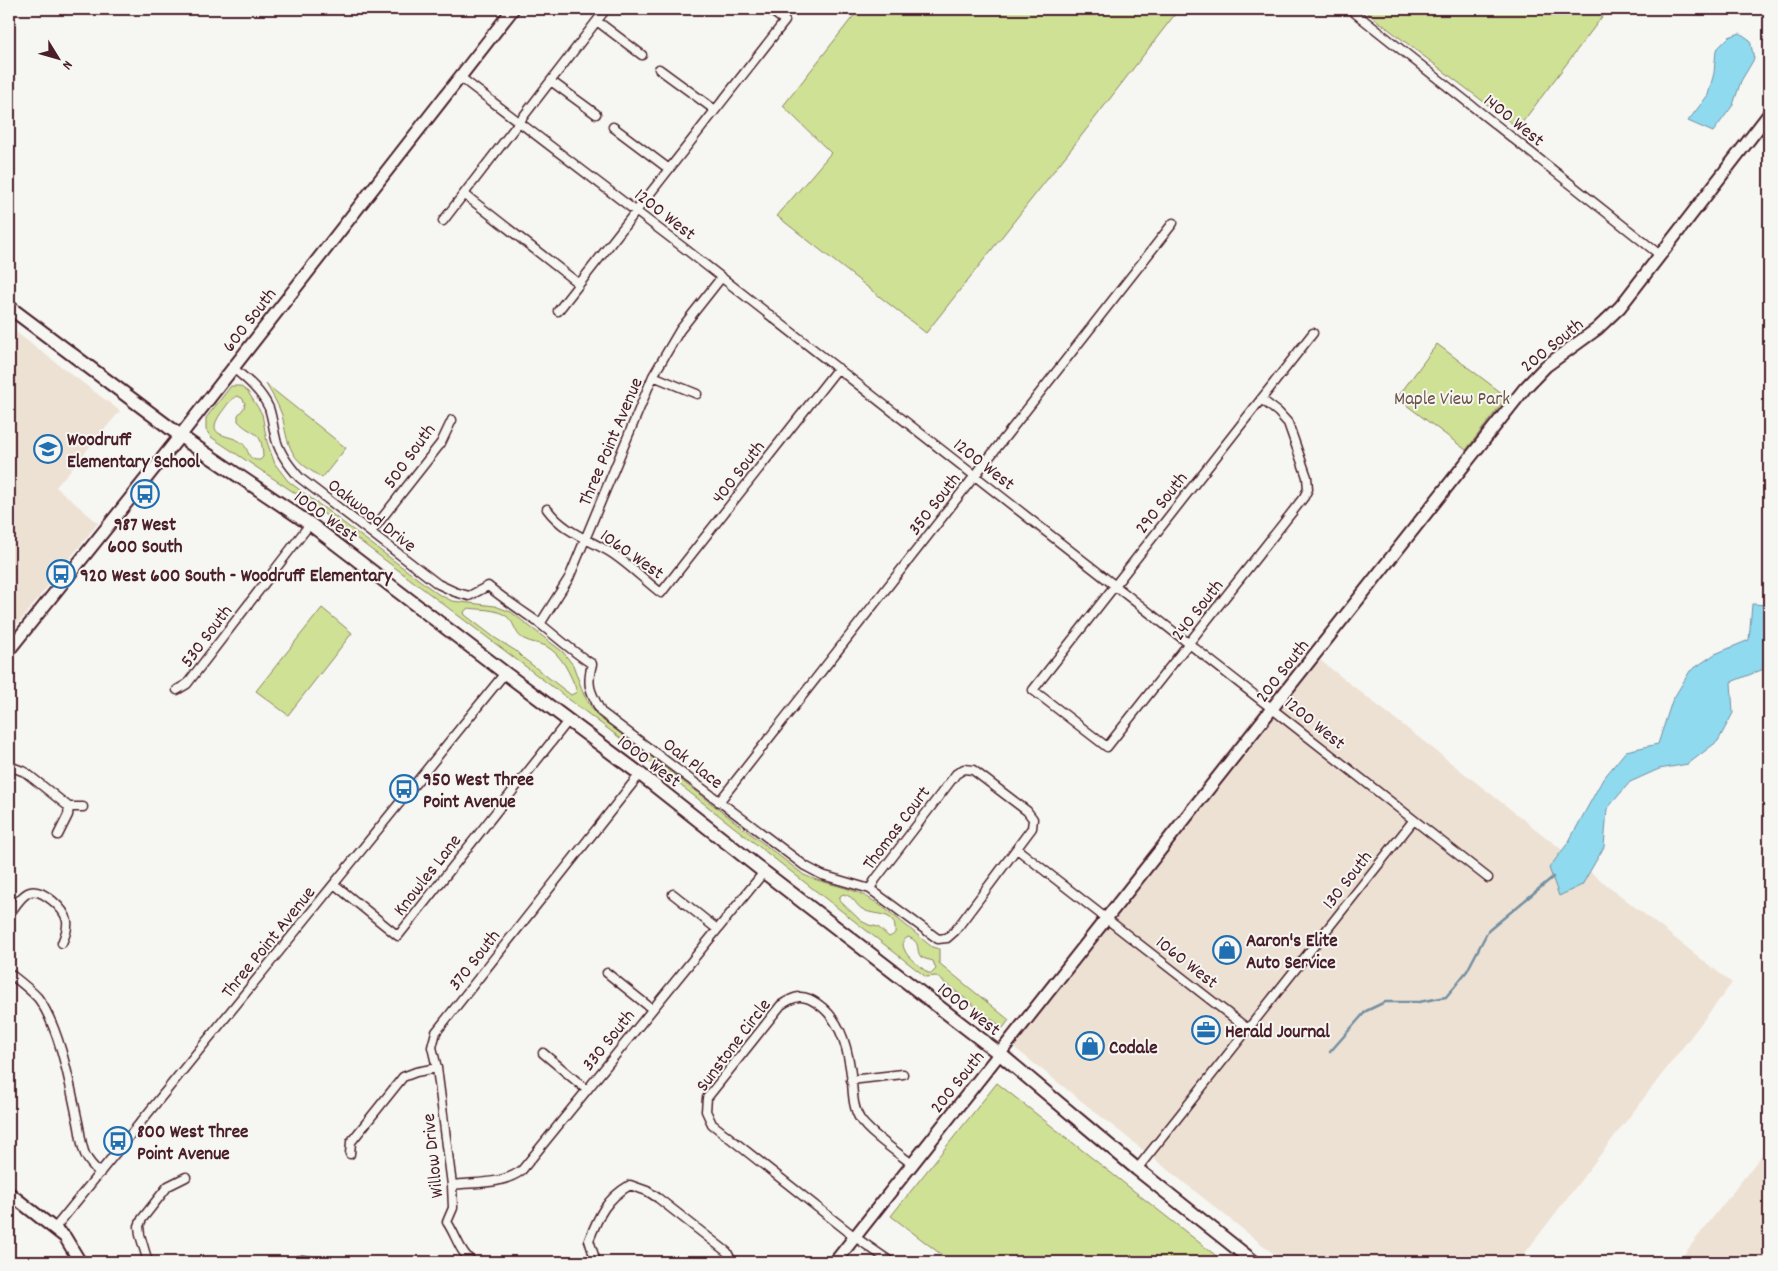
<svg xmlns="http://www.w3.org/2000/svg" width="1778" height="1271" viewBox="0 0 1778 1271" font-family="Dekko,sans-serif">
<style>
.built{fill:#ede1d3}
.green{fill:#cfe195;stroke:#8c8060;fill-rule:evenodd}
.water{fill:#8fdaef;stroke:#738fa1}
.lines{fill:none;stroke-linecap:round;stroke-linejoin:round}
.stream{stroke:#738fa1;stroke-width:2.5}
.street-casing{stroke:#4a1f2b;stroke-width:11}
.secondary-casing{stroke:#4a1f2b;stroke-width:15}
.primary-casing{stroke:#4a1f2b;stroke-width:16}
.street{stroke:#f6f6f2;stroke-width:8}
.secondary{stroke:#f6f6f2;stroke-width:11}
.primary{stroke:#f6f6f2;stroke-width:12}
.labels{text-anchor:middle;stroke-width:4;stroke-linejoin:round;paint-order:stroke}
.street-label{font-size:19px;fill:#4a1f2b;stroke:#f6f6f2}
.park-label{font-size:19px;fill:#6b5046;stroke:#f6f6f2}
.poi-label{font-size:19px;font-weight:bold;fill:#4a1f2b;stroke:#f6f6f2;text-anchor:start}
</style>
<rect width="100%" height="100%" fill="#f6f6f2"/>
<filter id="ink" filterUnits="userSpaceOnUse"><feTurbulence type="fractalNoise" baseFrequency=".02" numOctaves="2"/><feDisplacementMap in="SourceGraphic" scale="10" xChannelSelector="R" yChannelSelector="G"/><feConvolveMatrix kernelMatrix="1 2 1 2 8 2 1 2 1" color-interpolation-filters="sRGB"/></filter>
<g filter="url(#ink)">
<path class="built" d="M9,327L120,411L56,487L98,523L9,635Z
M1307,650L1732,983L1518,1262H1284L1002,1038Z
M1769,1146V1262H1678Z"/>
<path class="green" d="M859,9H1179L1075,144L926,333L777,216L831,153L783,106Z
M1362,9H1608L1518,128Z
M1437,344L1507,397L1466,450L1397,398Z
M266,384L346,448L322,478C312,471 299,464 293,453C286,441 285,428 282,415C278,404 272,394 266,384Z
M231,386H240L248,392L262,414L267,442L275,464L288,481L438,594L452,601L495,606L511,612L563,652L573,665L584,695L593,710L606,722L804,875C821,883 841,885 859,893C882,903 912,931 932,947L939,949V963L1009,1020L1003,1028L936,976L926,977L620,738L307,501L211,437L206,430V418ZM237,396L242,398L245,403L244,408L238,415V421C253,437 262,428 263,457L260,460C246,461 250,449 242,443C230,433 203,439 221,413C226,407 230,399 237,396ZM468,608C481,610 502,608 511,621C516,628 516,635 524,639C531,643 540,643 546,646C563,656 570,674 577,691L575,693L571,695L523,658L516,651L495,638L465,615L464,612ZM843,894C856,897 854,905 864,910C875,916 895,911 895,929C896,934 893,935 889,937L878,927L869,925L861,921L840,901V896ZM908,937C922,942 915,950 921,957C924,959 930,960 933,961L936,969L932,973H928C918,964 902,956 903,941Z
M322,608L352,633L288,715L256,691Z
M997,1083L1224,1262H951L891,1216Z"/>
<path class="water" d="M1740,33L1750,40L1754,59L1741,81L1733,105L1713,132L1688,121L1708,95L1714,73L1716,50L1729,37Z
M1752,604L1769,605V667L1731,682L1733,713L1718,741L1688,764L1659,769L1630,782L1607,809L1604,847L1582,885L1559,896L1549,868L1568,843L1603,779L1626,751L1658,744L1672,701L1690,671L1715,654L1749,640Z"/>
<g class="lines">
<path class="stream" d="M1330,1052L1366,1011L1385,1002H1419L1446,997L1467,971L1488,931L1553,877"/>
<defs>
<path id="street" d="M1350,9L1660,255
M597,21L642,55
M659,69L715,110
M460,77L684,248L1488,878
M551,81L596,114
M613,127L669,169
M464,194L579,284
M443,221L606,9
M558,311L785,21L769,9
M233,368C248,380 261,391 269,408C272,417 273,426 275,435C278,452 289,466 300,478L438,584L455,592L469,596L488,586C505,600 522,611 539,623C557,637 573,652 592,664C586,687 591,692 601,712L805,866L822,875L870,889
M653,376L697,394
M1261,399L1278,412L1288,423L1307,477L1308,489L1304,497L1107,747L1033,690C1127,571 1219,452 1313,333
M547,509C563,531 587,539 610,552C628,563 644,580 661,593L838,368
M371,532L441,443L452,420
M540,624L569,578L653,376L680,330L721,278
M177,690L187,684L310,524
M9,766L25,772L69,807H83
M964,769L973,770L1027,811L1033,819L1032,828L955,931L947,938L938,939L870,889L875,880L956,774Z
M719,802L1173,223
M58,835L68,815L69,807
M1017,849L1248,1029
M334,884L398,936L568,721
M673,894L717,929
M9,915C14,908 21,895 30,892C42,888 65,909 67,921C68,929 65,936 62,943
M9,973C18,980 30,989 38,998C60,1028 70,1085 78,1122C83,1146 80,1155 100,1173
M607,973L652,1009
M543,1053L587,1090
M437,1068L452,1185L453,1208L447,1222C456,1235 459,1251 472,1262
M851,1080L903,1074
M350,1154L351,1142L403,1077L416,1072L437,1068L432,1047L436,1032L640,774
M1137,1169L1413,821
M452,1185C475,1182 503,1185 522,1170L764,872
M54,1229L505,673
M148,1262L140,1235L139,1226L142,1219L168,1186L186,1177
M294,1262L302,1260L317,1262
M596,1262L589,1240C599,1215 606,1199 630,1185L647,1191L658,1198L727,1252L732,1262
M891,1262L855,1237L712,1124L706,1111L707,1098L781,1005C795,996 803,993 818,1004C843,1021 849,1054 852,1082C853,1094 853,1108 860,1119C869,1133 898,1153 912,1164"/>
<path id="secondary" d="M9,650L180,436L513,9
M9,1193L65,1237L80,1262
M835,1262L1525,388L1546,366L1597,329L1620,307L1769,114"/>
<path id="primary" d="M9,307L190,443L310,524L505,673L640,774L764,872L1000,1054L1137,1169L1254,1262"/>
</defs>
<use href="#street" class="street-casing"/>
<use href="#secondary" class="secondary-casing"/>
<use href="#primary" class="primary-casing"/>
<use href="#street" class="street"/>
<use href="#secondary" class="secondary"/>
<use href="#primary" class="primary"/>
</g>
</g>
<defs>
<symbol id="school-ring" viewBox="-11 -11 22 22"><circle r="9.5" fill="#f6f6f2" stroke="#1f6fb2" stroke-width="1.5"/><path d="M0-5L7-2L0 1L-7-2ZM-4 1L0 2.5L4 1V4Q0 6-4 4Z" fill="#1f6fb2"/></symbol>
<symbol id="bus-ring" viewBox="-11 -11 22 22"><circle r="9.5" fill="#f6f6f2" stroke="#1f6fb2" stroke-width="1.5"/><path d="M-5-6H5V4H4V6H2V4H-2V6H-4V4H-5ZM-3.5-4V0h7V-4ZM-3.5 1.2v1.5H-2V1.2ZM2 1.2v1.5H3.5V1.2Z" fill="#1f6fb2"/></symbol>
<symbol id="shop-ring" viewBox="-11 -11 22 22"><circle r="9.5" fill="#f6f6f2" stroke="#1f6fb2" stroke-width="1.5"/><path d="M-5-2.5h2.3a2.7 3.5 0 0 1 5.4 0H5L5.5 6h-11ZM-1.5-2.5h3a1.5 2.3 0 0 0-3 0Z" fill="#1f6fb2"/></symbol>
<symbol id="office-ring" viewBox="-11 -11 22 22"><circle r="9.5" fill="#f6f6f2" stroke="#1f6fb2" stroke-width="1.5"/><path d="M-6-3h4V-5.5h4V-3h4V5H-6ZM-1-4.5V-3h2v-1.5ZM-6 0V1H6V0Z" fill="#1f6fb2"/></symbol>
</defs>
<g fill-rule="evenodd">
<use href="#school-ring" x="32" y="433" width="32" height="32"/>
<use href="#bus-ring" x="129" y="478" width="32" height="32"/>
<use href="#bus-ring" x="45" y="558" width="32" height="32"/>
<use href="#bus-ring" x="388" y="773" width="32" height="32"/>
<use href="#shop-ring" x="1211" y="934" width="32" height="32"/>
<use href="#office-ring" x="1190" y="1014" width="32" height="32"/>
<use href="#shop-ring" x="1074" y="1030" width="32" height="32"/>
<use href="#bus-ring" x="102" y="1125" width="32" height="32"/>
</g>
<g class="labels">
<g class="street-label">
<text transform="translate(1515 119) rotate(39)" y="7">1400 West</text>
<text transform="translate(666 213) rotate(38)" y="7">1200 West</text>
<text transform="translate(248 319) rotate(-52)" y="7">600 South</text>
<text transform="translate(1551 344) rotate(-39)" y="7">200 South</text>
<text transform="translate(609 441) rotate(-67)" y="7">Three Point Avenue</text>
<text transform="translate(408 455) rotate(-54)" y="7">500 South</text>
<text transform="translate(985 463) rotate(38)" y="7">1200 West</text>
<text transform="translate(737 471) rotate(-52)" y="7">400 South</text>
<text transform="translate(1160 502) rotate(-52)" y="7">290 South</text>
<text transform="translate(933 503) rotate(-52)" y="7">350 South</text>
<text transform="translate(373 514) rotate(38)" y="7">Oakwood Drive</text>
<text transform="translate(327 515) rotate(36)" y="7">1000 West</text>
<text transform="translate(633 553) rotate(35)" y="7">1060 West</text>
<text transform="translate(1196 609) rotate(-52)" y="7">240 South</text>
<text transform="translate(205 635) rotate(-53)" y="7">530 South</text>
<text transform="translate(1281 670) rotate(-52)" y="7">200 South</text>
<text transform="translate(1316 722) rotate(39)" y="7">1200 West</text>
<text transform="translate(650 760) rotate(37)" y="7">1000 West</text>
<text transform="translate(694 762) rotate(38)" y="7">Oak Place</text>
<text transform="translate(895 827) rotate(-53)" y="7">Thomas Court</text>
<text transform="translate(426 874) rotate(-52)" y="7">Knowles Lane</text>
<text transform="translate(1346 879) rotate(-52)" y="7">130 South</text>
<text transform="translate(267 941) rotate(-51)" y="7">Three Point Avenue</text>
<text transform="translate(473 959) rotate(-52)" y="7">370 South</text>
<text transform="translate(1188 961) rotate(38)" y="7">1060 West</text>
<text transform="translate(970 1008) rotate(38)" y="7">1000 West</text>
<text transform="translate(607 1039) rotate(-51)" y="7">330 South</text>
<text transform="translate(732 1044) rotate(-53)" y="7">Sunstone Circle</text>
<text transform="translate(956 1081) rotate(-51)" y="7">200 South</text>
<text transform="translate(431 1156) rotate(-96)" y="7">Willow Drive</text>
</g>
<g class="park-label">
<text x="1452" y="404">Maple View Park</text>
</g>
<g class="poi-label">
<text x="67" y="445">Woodruff<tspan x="67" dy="22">Elementary School</tspan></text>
<text x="145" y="530" text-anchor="middle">987 West<tspan x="145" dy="22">600 South</tspan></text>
<text x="80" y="581">920 West 600 South - Woodruff Elementary</text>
<text x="423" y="785">950 West Three<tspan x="423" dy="22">Point Avenue</tspan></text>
<text x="1246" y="946">Aaron's Elite<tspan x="1246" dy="22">Auto Service</tspan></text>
<text x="1225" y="1037">Herald Journal</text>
<text x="1109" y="1053">Codale</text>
<text x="137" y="1137">800 West Three<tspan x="137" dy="22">Point Avenue</tspan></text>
</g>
</g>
<rect width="1778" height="1271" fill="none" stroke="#f6f6f2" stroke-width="30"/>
<rect x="15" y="15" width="1748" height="1241" fill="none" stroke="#4a1f2b" stroke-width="2" filter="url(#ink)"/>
<g transform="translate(58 58) rotate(127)" stroke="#f6f6f2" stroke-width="4" paint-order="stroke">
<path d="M0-4L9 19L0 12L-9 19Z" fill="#4a1f2b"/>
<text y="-8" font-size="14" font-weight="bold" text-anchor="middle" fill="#4a1f2b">N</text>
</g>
</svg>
